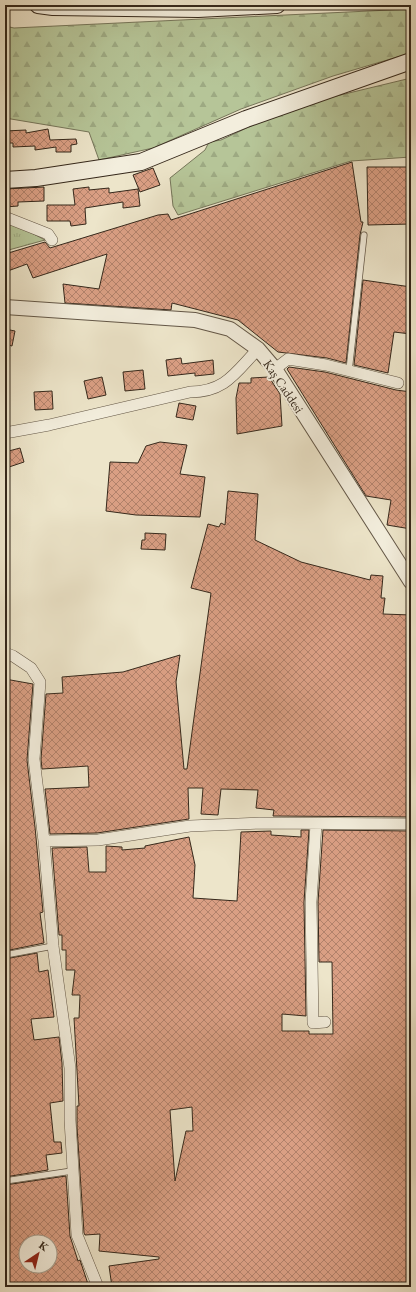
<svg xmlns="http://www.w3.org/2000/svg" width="416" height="1292" viewBox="0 0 416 1292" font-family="'EB Garamond',serif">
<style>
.grass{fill:url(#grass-tufts);stroke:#76765a}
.forest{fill:url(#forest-firs);stroke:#76765a}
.building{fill:url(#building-cross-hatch);stroke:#35281b;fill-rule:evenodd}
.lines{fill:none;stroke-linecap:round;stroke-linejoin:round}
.service-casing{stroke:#635747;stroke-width:7}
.minor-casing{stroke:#635747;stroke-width:12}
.tertiary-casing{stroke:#635747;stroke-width:16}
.secondary-casing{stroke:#35281b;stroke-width:18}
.service{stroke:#f3eedd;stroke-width:5.5}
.minor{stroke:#f3eedd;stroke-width:11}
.tertiary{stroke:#f3eedd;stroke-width:14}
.secondary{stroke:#f3eedd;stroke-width:16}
.labels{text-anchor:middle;stroke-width:4;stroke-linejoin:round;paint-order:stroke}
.street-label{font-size:13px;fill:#35281b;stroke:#f3eedd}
</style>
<defs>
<pattern id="grass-tufts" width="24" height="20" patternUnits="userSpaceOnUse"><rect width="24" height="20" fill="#b6c598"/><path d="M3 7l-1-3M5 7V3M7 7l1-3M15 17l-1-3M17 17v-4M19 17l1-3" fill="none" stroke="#9da982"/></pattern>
<pattern id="forest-firs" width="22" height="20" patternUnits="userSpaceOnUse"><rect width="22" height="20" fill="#b6c598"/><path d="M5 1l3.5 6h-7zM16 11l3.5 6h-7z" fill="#9da982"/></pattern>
<pattern id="building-cross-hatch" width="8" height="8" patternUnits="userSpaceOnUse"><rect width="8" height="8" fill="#da9f84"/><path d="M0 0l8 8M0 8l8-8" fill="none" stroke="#b2826b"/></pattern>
</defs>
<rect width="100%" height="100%" fill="#ede5ca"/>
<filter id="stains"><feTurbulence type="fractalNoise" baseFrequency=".005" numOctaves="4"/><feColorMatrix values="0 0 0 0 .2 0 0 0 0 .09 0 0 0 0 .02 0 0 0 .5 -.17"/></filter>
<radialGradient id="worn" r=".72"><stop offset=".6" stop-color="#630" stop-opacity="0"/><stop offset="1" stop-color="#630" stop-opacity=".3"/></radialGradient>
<path class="grass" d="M5,219L45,240L5,251Z"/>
<path class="forest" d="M411,9V53L333,76L241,109L153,148L99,160L89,132L5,118V26L14,28Z
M411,78V157L351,161L178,215L173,206L170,178L205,150L209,142L221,140L266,119L324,99Z"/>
<path class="building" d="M48,129L50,140L76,139L77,144L71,145V152H56V147L35,150V146L13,147V143H5V131L26,130V133Z
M352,162L361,222H363L360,235L346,363L327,358L278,352L238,320L172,303L171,310L65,303L63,284L99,289L107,254L33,278L27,264L5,272V254L45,242L50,248L158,215L168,214L171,220Z
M367,167H411V224L368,225Z
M153,168L160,185L140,192L133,175Z
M44,187V201L18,202V206L5,207V189Z
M89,187V190L109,188V193L138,189L140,206L123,208V202L85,208L86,224L71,226L70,221H47V205H75L73,189Z
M363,280L411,287V334L394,332L388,373L354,365Z
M5,329L15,331L12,346L5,344Z
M181,358L182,364L213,360L214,374L195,376V373L168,376L166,360Z
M289,367L325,372L396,390L411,392V462L409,478H411V529L387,525L391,500L366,496L287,369Z
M143,370L145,389L125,391L123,372Z
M102,377L106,395L88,399L84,381Z
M269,377L280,394L282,426L237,434L236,398L239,383H251V378Z
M52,391L53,409L35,410L34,392Z
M179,403L196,406L193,420L176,417Z
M160,442L187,445L180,474L205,477L200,517L136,515L106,511L110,462L138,463L146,446Z
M20,448L24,462L9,467L5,452Z
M228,491L258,494L255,540L301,562L370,580L371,575L383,576L381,598H385L383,614L411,615V817L273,816L274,810L256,808L258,790L221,789L218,815L201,814L203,788H188L189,819L97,833L50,834L45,789L89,787L88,766L42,769L41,759L46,694L63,693L62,677L123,672L180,655L176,682L184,769H187L211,593L191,588L208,524L219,527L221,523L225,525Z
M145,533L166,534L165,550L141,549L142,540H145Z
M5,679L33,684L27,760L35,827L43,912L40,913L44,943L5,951Z
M301,830H309L304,902L306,1016L282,1014V1031H309V1034H333L332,962H319L318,902L323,830L411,831V1287H295V1285L283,1287H112L109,1266L159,1259V1257L99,1251L100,1234L85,1235L84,1233L77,1127V1106H79L74,1018H79L80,995H72L75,970H66V950H62V935H59L52,848L87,847L89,872H106V846L122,847V850L145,848V846L189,837L195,865L193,898L237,901L241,832L271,831V835L301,837ZM192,1107L193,1131H186L175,1181L170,1110Z
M37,953L39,972L48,970L54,1017L31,1019L34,1040L59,1037L62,1063L63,1101L50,1103L54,1142H61L62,1153L46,1155L48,1170L5,1177V959Z
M66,1176L70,1236L78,1261L80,1260L89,1287H5V1185ZM26,1242H50V1266H26Z"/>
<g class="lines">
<defs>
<path id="service" d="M349,371L364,235
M5,955L53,946
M5,1181L72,1171"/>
<path id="minor" d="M5,217L48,234L52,240
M275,369L288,359L326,365L398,383
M5,433L49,425L190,392C225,392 235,373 258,349
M5,653L13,656L31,668L40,682L34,759L44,841L53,946L70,1068V1120L77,1235L98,1287
M316,824L311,902L313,1023L325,1022
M44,841L98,840L190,826L260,823L411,824"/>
<path id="tertiary" d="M5,307L195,320L230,329L258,349L275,369L411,582"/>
<path id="secondary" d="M38,5L53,7L198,9L277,5
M5,180L36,178L141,162L246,119L411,61"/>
</defs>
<use href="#service" class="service-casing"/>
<use href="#minor" class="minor-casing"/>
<use href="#tertiary" class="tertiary-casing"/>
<use href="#secondary" class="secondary-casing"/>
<use href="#service" class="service"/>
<use href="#minor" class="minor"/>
<use href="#tertiary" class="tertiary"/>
<use href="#secondary" class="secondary"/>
</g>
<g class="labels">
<g class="street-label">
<text transform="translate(284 386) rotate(56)" y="5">Kaş Caddesi</text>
</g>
</g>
<rect width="416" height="1292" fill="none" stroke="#ede5ca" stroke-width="20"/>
<rect x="6" y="6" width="404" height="1280" fill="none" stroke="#35281b" stroke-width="2"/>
<rect x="10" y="10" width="396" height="1272" fill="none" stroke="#35281b"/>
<g transform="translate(38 1254) rotate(35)"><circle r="19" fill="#f3eedd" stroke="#a79f8f"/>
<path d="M0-3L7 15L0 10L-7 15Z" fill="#8f2418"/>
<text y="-6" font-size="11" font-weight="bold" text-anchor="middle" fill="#35281b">K</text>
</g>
<rect width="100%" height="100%" filter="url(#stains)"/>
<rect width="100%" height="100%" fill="url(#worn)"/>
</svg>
